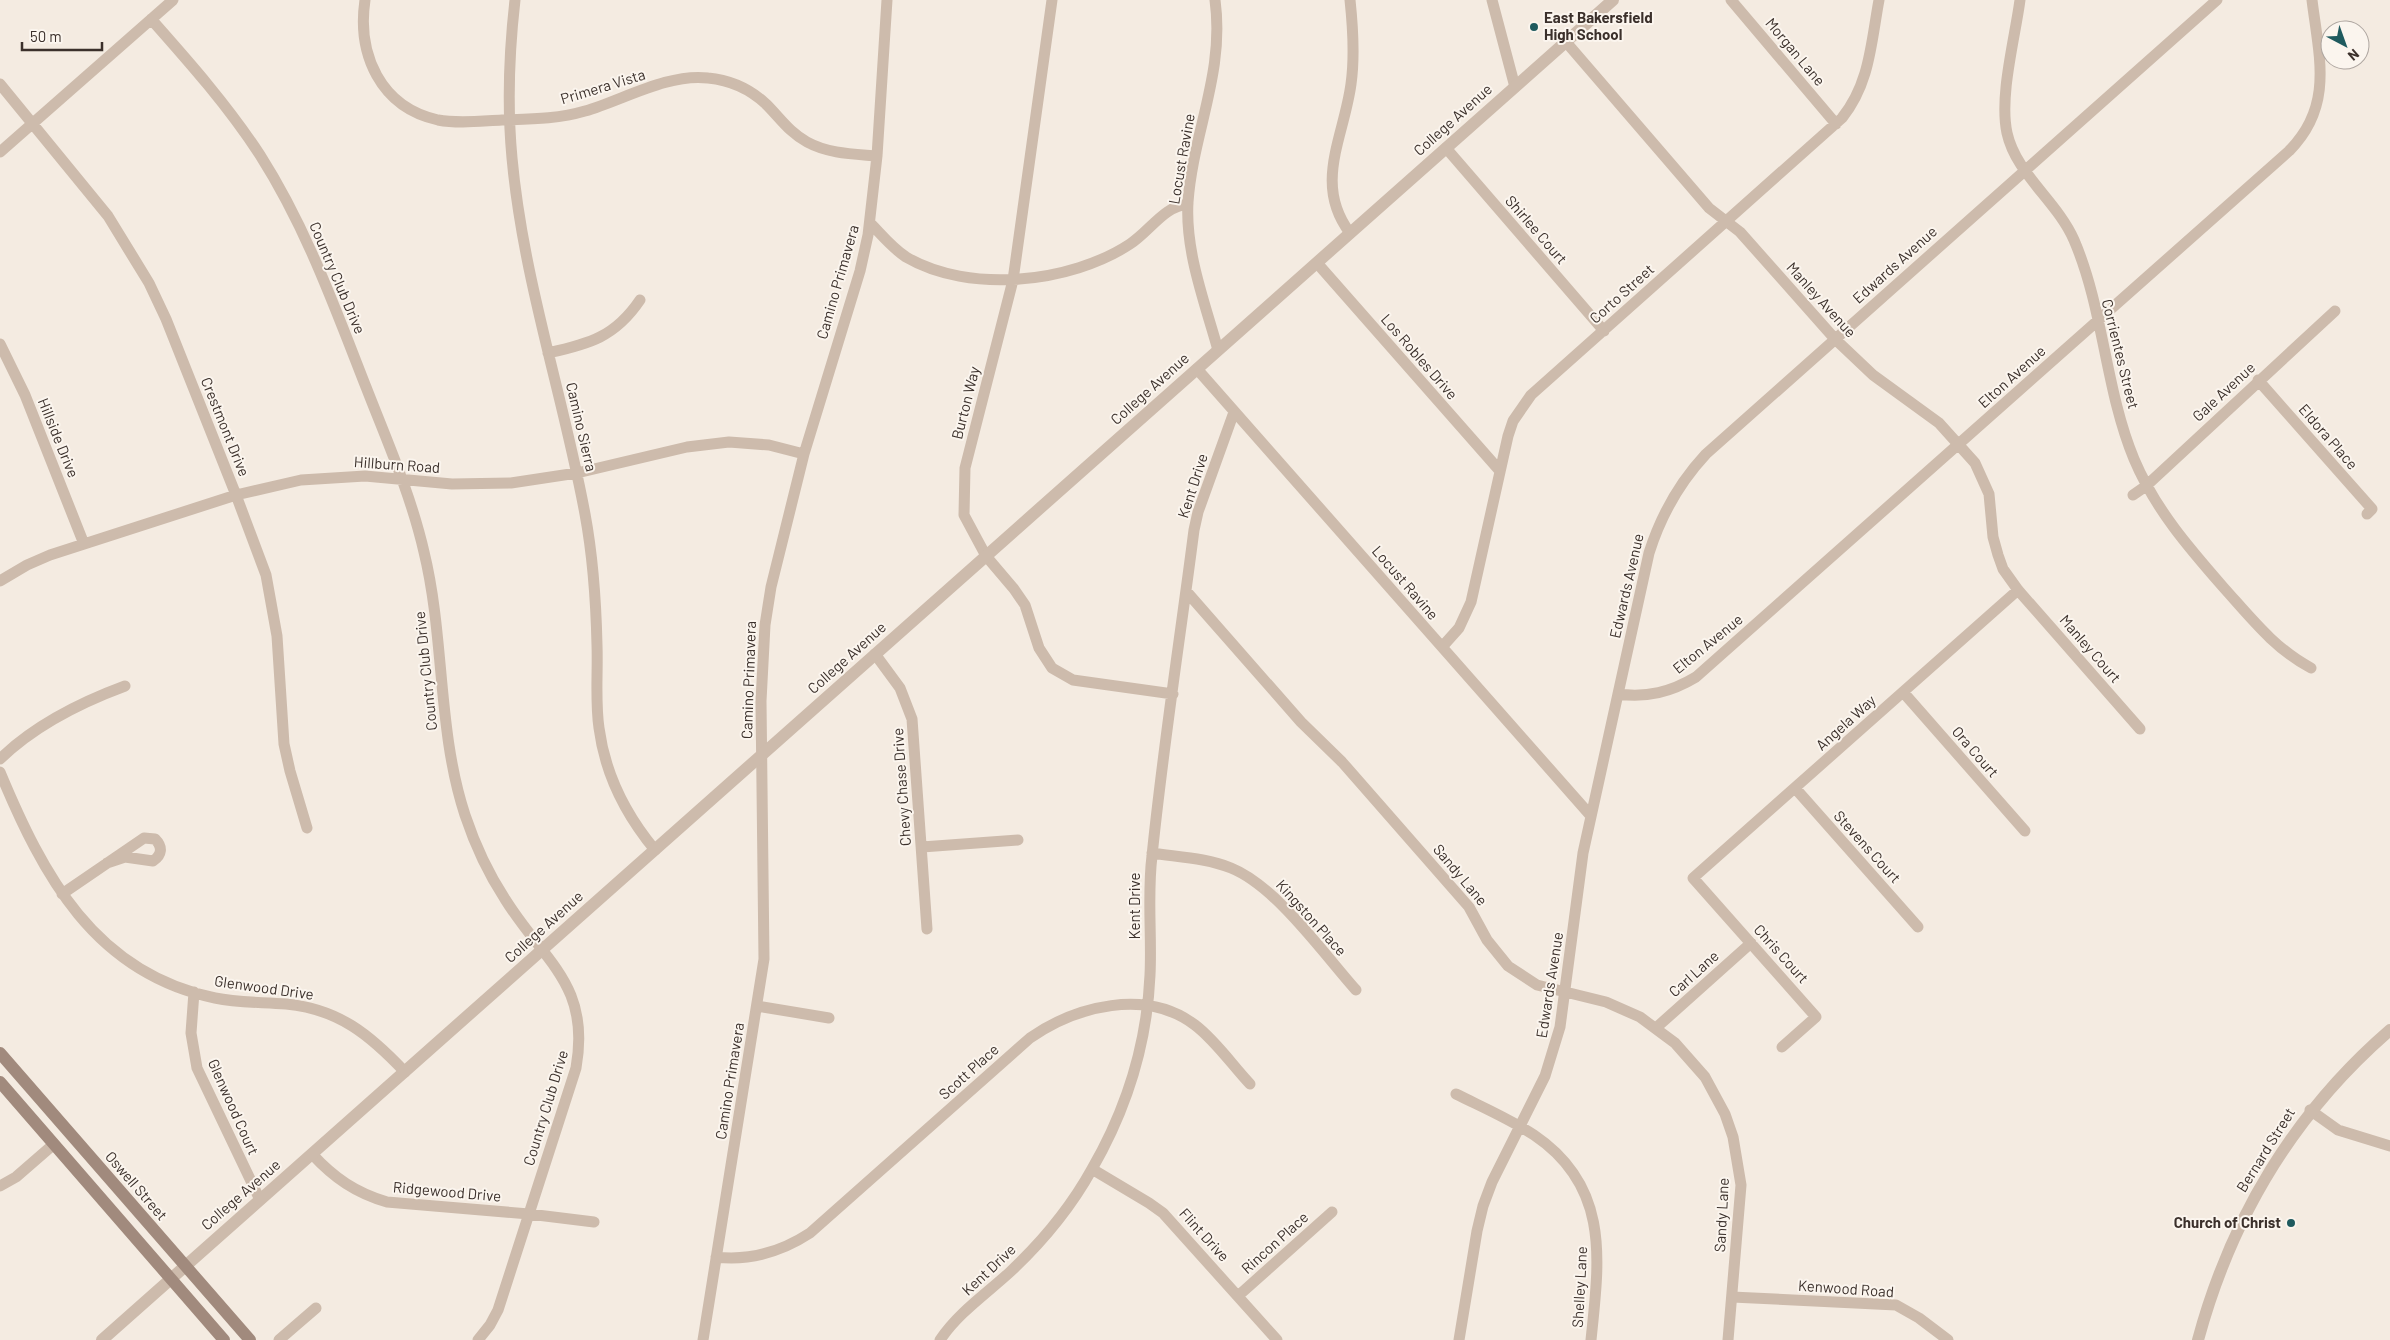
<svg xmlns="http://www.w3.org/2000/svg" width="2390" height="1340" viewBox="0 0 2390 1340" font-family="Barlow,sans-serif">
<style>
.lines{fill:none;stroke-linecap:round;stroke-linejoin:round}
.minor{stroke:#cdbbac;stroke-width:11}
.tertiary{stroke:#cdbbac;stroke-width:12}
.secondary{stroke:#a18a7d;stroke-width:12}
.poi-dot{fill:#1f5a5e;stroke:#fbf5ee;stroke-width:2}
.labels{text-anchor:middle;stroke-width:4;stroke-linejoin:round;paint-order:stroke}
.poi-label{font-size:15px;font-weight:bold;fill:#3b302b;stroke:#fbf5ee;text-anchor:start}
.street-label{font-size:15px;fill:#3b302b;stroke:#fbf5ee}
</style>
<rect width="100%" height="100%" fill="#f4ebe1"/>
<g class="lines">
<path class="minor" d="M365,0C357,54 380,107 438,120C459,124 481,121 502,120C530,119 558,119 585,111C623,100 668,73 708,78C729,80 750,89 766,104C780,118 790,133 807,142C829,154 854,154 877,156
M515,0C509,53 507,105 512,158C523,279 563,395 585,514C593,557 596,601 597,645C598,673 595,701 599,728C605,774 626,815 655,850
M1052,0L1013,280L965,468L964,515L986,556L1014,589L1025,605L1039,648L1052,668L1073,680L1173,694
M1215,0C1225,73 1193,132 1188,202C1185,252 1205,303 1218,350
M1492,0L1515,87
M1731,0L1836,124
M2020,0C2015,38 1999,96 2007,133C2016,174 2057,201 2074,240C2104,310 2105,389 2134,459C2155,509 2189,548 2224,588C2251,618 2275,649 2311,668
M151,19C190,63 228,106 260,155C306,227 335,308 366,387C387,441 411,495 424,552C445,638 437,730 465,815C475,845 488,873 505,899C544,962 591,984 576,1068L498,1310L490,1325L478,1340
M1566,42L1709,208L1740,232L1835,339L1873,375L1939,423L1975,463L1989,494L1993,537L1998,555L2003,569L2018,590L2140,729
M0,84L108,216L149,283L166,319L236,495L266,575L277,636L284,744L290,771L307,828
M1446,148L1604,331
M0,152L173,0
M870,223C881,234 892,248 906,257C969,294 1071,283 1130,244C1150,231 1164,206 1188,204
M1350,233C1313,184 1344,137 1351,84C1355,56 1353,28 1350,0
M1317,263L1500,471
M0,344L25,395L84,544
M548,353C589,344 615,337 640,300
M1197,369L1591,816
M2258,380L2372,509L2367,514
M2133,495L2146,486L2335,311
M0,581L27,565L50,555L236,495L301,480L365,476L452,484L511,483L577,473L687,447L729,442L769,445L804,454
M1186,591L1301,722L1342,762L1469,907L1487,940L1508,966L1537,985L1606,1002L1640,1017L1675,1043L1705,1077L1725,1114L1733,1137L1741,1185L1728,1340
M1442,647L1459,628L1471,602L1508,436L1513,421L1531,395L1842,118C1870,83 1871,43 1879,0
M875,654L900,688L912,719L927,929
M1903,692L2025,831
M1618,694C1647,698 1671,692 1696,677L2289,151C2334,106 2319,57 2312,0
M0,759C35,725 79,703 125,686
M0,772C43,875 94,973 215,998C239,1003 262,1002 286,1004C339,1009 370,1035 405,1072
M1795,788L1918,927
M922,847L1018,840
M1152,853C1178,857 1207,858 1231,868C1276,886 1323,953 1356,990
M62,894L144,838L155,839C163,847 162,855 153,861L125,857L107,863
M194,992L191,1033L197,1068L260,1200
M757,1006L829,1018
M1657,1027L1751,943
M1782,1047L1816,1017L1693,878L2018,590
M1456,1094C1482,1107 1510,1119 1534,1135C1611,1187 1599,1261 1591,1340
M2310,1110L2338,1130L2390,1146
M312,1154C334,1178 356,1193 387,1202L529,1214L594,1222
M1092,1169L1149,1203L1163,1213L1277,1340
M0,1186L16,1177L54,1144
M716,1257C751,1261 781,1252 810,1233L1030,1038C1076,1006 1146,988 1195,1025C1216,1041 1232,1065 1250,1084
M1238,1296L1332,1212
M1732,1297L1896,1305L1919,1318L1948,1340
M279,1340L316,1308
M703,1340L764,959L761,701L765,625L771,587L804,454L860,271L868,235L877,156L887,0
M940,1340C958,1313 986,1294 1010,1272C1042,1242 1071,1207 1092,1169C1126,1110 1147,1043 1150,975C1152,935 1147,896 1152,856C1163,747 1180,639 1194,530L1198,512L1234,412
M1459,1340L1477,1231L1483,1206L1492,1182L1545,1076L1560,1027L1583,853L1649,553C1661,515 1679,483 1706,454L2217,0"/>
<path class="tertiary" d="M102,1340L1613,0
M2198,1340C2231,1218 2295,1112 2390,1030"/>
<path class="secondary" d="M0,1053L250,1340
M0,1082L224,1340"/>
</g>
<g class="poi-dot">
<circle cx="1534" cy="27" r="5"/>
<circle cx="2291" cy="1223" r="5"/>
</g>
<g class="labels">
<g class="poi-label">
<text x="1544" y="23">East Bakersfield<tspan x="1544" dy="17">High School</tspan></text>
<text x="2281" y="1228" text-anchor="end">Church of Christ</text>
</g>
<g class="street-label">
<text transform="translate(1795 52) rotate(50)" y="5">Morgan Lane</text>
<text transform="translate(603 87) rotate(-17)" y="5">Primera Vista</text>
<text transform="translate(1453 120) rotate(-42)" y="5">College Avenue</text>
<text transform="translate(1182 159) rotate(-80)" y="5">Locust Ravine</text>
<text transform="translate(1536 230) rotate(49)" y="5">Shirlee Court</text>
<text transform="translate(1895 265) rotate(-42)" y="5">Edwards Avenue</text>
<text transform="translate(337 278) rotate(67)" y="5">Country Club Drive</text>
<text transform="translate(838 282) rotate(-74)" y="5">Camino Primavera</text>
<text transform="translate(1622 294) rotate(-42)" y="5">Corto Street</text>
<text transform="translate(1821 300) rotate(48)" y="5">Manley Avenue</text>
<text transform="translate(2120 354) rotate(76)" y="5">Corrientes Street</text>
<text transform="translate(1419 357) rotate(49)" y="5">Los Robles Drive</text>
<text transform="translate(2012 377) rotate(-42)" y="5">Elton Avenue</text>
<text transform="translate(1150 389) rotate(-42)" y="5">College Avenue</text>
<text transform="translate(2224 392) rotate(-43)" y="5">Gale Avenue</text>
<text transform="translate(966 403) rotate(-76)" y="5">Burton Way</text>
<text transform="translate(225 427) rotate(68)" y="5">Crestmont Drive</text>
<text transform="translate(581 427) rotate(77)" y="5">Camino Sierra</text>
<text transform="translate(2328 437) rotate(49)" y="5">Eldora Place</text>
<text transform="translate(58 438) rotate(68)" y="5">Hillside Drive</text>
<text transform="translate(397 465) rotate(4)" y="5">Hillburn Road</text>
<text transform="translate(1193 486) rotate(-72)" y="5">Kent Drive</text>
<text transform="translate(1405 583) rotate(49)" y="5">Locust Ravine</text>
<text transform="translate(1627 586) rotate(-77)" y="5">Edwards Avenue</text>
<text transform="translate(1708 644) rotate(-39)" y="5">Elton Avenue</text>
<text transform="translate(2090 649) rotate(49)" y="5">Manley Court</text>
<text transform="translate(847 658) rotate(-42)" y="5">College Avenue</text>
<text transform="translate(426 671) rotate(-96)" y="5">Country Club Drive</text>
<text transform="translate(749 680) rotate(-88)" y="5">Camino Primavera</text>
<text transform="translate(1846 723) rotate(-42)" y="5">Angela Way</text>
<text transform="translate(1975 752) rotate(49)" y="5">Ora Court</text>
<text transform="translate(902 787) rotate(-94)" y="5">Chevy Chase Drive</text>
<text transform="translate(1867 847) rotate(48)" y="5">Stevens Court</text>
<text transform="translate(1460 875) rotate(50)" y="5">Sandy Lane</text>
<text transform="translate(1135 906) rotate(-90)" y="5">Kent Drive</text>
<text transform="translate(1311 918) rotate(48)" y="5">Kingston Place</text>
<text transform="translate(544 927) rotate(-42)" y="5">College Avenue</text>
<text transform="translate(1781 954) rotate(48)" y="5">Chris Court</text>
<text transform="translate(1694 974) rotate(-42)" y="5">Carl Lane</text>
<text transform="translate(1550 985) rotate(-81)" y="5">Edwards Avenue</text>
<text transform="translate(264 988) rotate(8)" y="5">Glenwood Drive</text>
<text transform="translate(969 1072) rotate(-42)" y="5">Scott Place</text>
<text transform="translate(730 1081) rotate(-81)" y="5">Camino Primavera</text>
<text transform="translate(233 1107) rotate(66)" y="5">Glenwood Court</text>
<text transform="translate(546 1108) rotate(-73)" y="5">Country Club Drive</text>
<text transform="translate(2266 1150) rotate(-58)" y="5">Bernard Street</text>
<text transform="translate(136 1186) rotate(49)" y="5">Oswell Street</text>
<text transform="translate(447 1192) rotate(5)" y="5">Ridgewood Drive</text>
<text transform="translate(241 1195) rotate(-41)" y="5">College Avenue</text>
<text transform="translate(1722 1215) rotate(-87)" y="5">Sandy Lane</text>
<text transform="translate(1204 1235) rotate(48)" y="5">Flint Drive</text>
<text transform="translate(1275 1243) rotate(-42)" y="5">Rincon Place</text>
<text transform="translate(989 1270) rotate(-43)" y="5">Kent Drive</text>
<text transform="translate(1580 1287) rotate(-87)" y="5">Shelley Lane</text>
<text transform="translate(1846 1289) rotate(4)" y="5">Kenwood Road</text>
</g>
</g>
<g transform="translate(2345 45) rotate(139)"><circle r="24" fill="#fbf5ee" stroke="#aea6a0"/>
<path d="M0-4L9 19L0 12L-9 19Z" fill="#1f5a5e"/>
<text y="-8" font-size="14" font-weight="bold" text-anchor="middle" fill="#3b302b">N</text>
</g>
<path d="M22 42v8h80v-8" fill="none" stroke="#3b302b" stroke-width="2.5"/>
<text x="30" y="42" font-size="15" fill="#3b302b" stroke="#fbf5ee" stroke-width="4" paint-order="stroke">50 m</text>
</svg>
